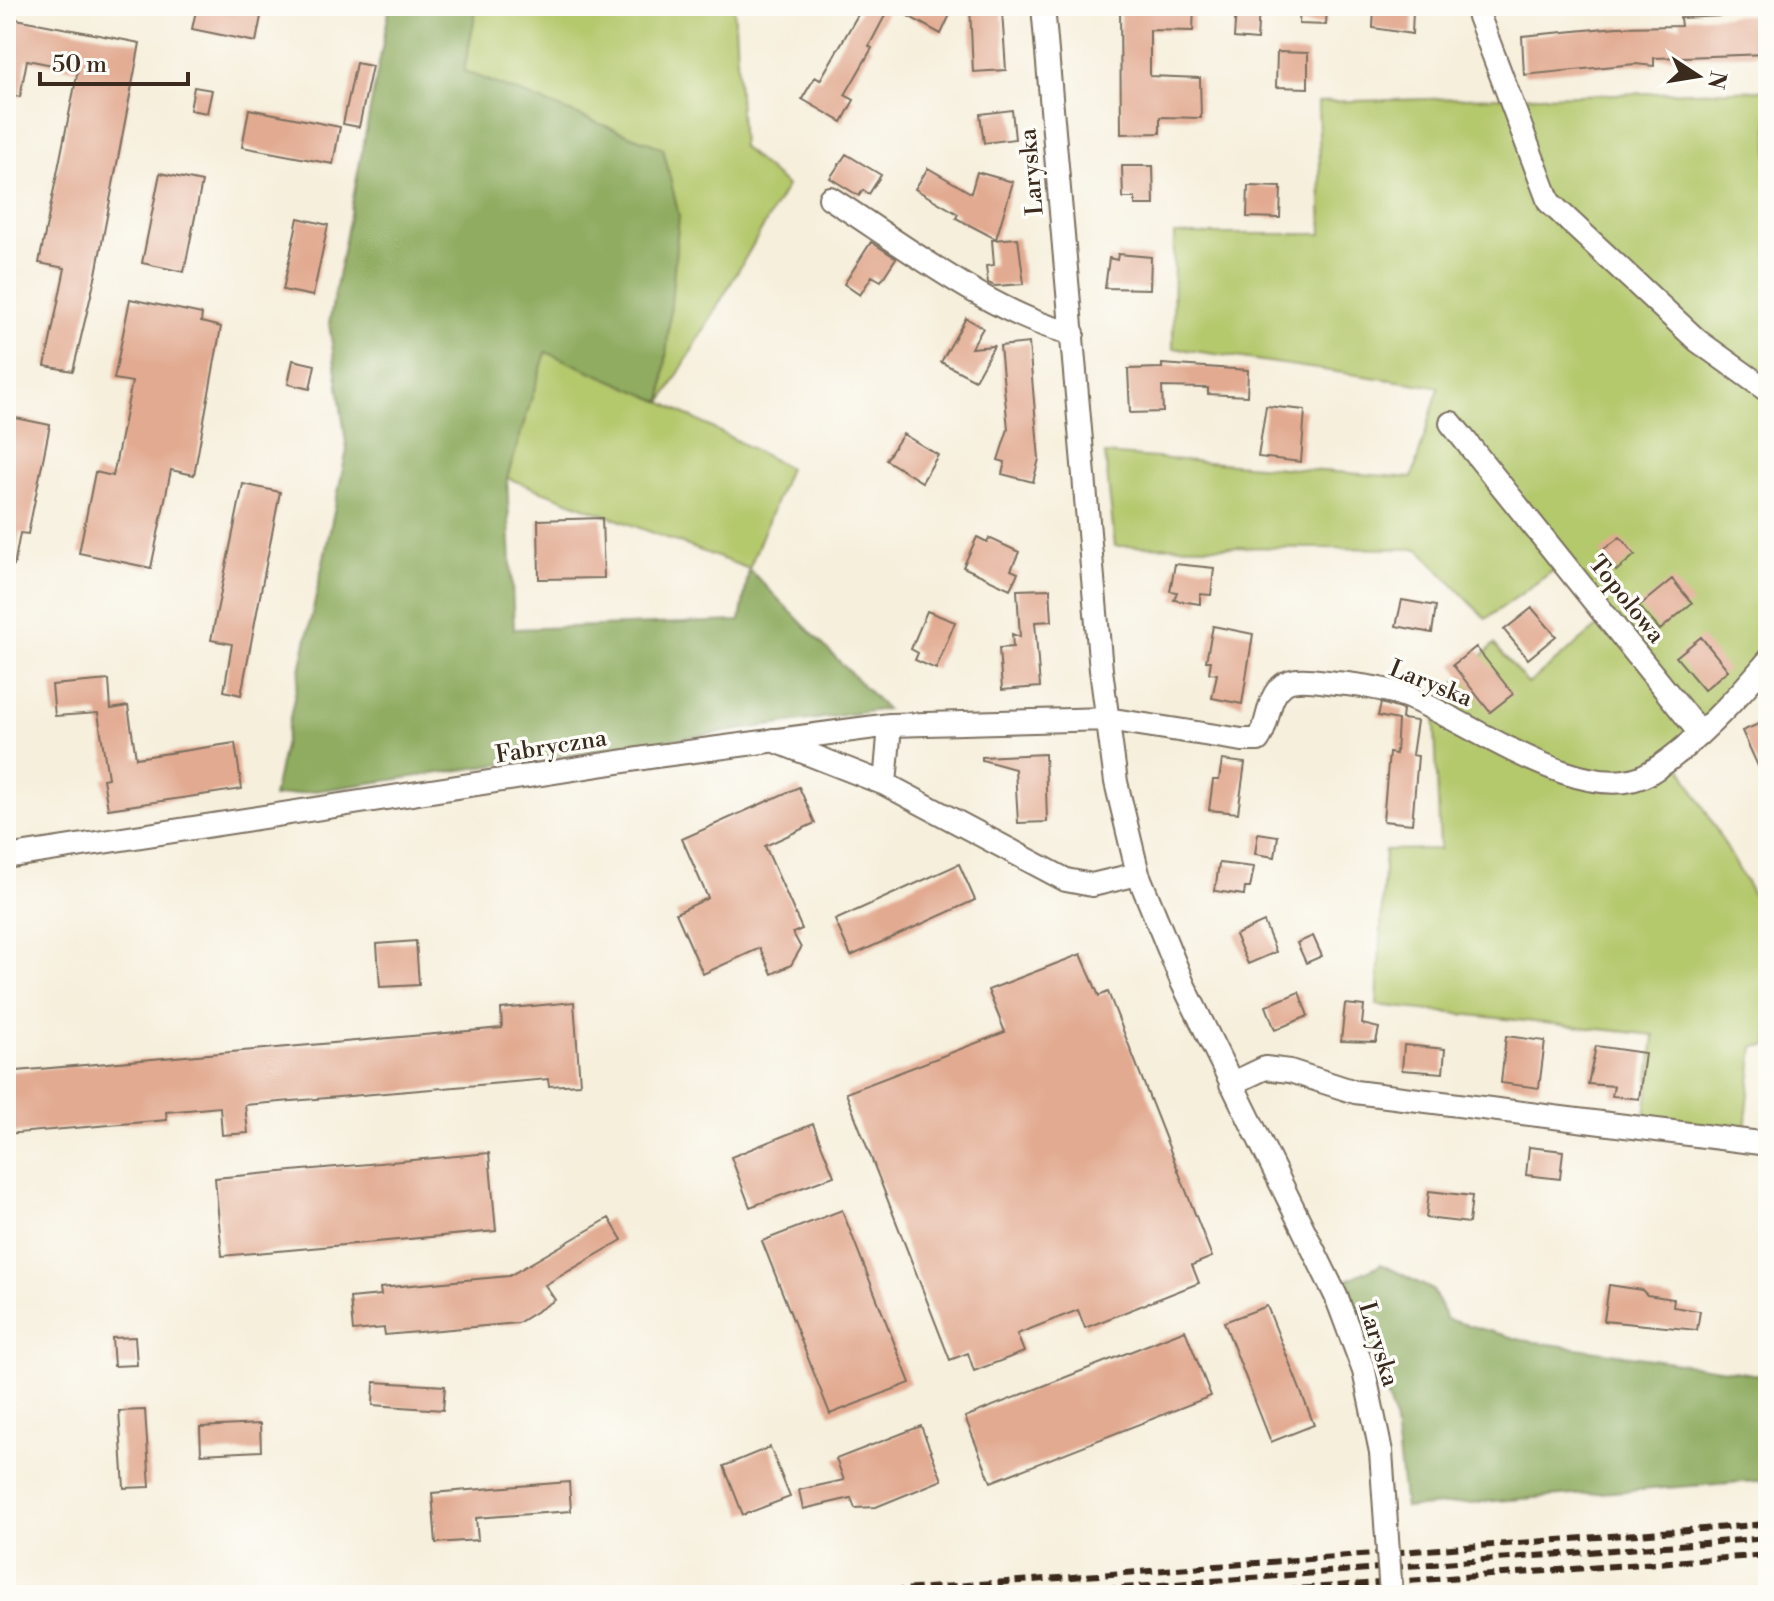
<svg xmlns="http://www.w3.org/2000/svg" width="1774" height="1601" viewBox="0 0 1774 1601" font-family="'Libre Bodoni',serif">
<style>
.green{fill:#b4c86c;stroke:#787945;stroke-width:2}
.forest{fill:#8fac60;stroke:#656b3f;stroke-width:2}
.building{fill:#e2aa91}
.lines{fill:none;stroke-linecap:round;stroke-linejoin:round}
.minor-casing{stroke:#7c6f60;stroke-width:26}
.minor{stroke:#fff;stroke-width:22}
.rail{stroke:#3b2a1e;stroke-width:6;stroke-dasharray:12 6;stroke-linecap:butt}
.minor-bridge-casing{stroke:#7c6f60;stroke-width:26;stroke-linecap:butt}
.minor-bridge{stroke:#fff;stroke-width:22}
.labels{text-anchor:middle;stroke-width:7;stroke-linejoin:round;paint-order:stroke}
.street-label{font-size:24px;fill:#3b2a1e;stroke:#fdfcf7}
</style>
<rect width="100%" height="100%" fill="#fdfcf7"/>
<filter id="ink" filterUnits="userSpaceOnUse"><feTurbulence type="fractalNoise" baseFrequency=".0125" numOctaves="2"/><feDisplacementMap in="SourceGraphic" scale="16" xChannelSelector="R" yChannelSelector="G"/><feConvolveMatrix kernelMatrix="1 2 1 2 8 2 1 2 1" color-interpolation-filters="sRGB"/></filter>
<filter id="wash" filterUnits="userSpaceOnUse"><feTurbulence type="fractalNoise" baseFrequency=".006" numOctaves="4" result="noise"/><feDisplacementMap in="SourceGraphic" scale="32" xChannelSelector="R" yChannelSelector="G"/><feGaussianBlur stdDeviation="1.8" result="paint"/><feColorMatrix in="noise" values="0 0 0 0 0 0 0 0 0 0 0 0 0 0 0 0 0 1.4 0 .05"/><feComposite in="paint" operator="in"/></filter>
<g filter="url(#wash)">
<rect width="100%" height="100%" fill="#f6efdc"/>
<path class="green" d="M477,6H734L742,147L787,186L662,402L789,468L749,569L507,478L546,351L662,402L464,71Z
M1768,90V660L1670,748L1768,921V1046H1754L1745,1130L1645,1118L1654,1035L1377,1005L1385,850L1440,849L1434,705L1494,644L1528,684L1606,620L1557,568L1486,619L1419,549L1115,546L1105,454L1412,478L1439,387L1173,348L1174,234H1322L1318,102Z"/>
<path class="forest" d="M390,6H477L464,71L663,148L679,216L662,402L546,352L507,478L514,629L740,621L749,569L886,709L273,797L347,450L329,323Z
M1381,1264L1433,1290L1446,1319L1522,1340L1768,1376V1480L1405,1508L1394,1417L1345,1281Z"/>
<g id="blocks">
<path class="building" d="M197,6H263L256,42L192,29Z
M863,6H954L941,34L890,6L869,46L872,48L845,95L854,100L842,122L802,99L815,77L820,80Z
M970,6L1002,11L1006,70L973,72Z
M1120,6H1194L1193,31L1150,30V76L1200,78L1201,118L1160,117V133L1121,134Z
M1300,6H1327L1326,25L1299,24Z
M1236,7L1259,8L1257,40L1234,38Z
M1374,8L1413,10L1412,34L1373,28Z
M1768,14V54L1654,58V66L1635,64L1524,75L1522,36L1617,27L1681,26L1680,18Z
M6,17L140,43L96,274L73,371L45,366L65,268L39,263L78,70L27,60L20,97L6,94Z
M1277,52L1308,53V88L1276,87Z
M356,63L372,66L359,127L343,124Z
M194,87L212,90L207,113L190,110Z
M249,109L340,127L333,164L242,147Z
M1012,110L1015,139L984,143L980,114Z
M846,154L881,175L869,194L863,190L859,196L830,178Z
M1122,166H1153L1154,205H1135V198H1123Z
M928,168L971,193L977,172L1013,182L996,239L956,218L958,214L915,189Z
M160,173L202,182L184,272L142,263Z
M1248,186L1281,187L1280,218L1247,217Z
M298,218L328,225L313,296L283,290Z
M1018,238L1024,284L995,286L988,283L986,266L994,265L992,240Z
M871,242L896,258L881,281L872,276L860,295L844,284Z
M1118,254L1151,257L1150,289L1105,288L1109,258L1117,260Z
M130,299L202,314L201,322L221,327L194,475L171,470L151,568L79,553L95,472L113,476L132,382L114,379Z
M966,318L983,328L971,348L994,346L975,380L941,362Z
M1029,343L1039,459L1033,482L1002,474L1005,462L998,460L1008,429L1000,346Z
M293,360L315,365L310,389L288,384Z
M1162,364L1248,370L1247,396L1208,394V388L1162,387L1163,412L1130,413L1128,369L1162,368Z
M1266,406L1305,410L1301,462L1258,457Z
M6,416L50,425L28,534L20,533L14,566L6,565Z
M903,434L938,455L922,482L886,460Z
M243,484L280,492L241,695L224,691L232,644L211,640Z
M602,518L604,578L539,579L538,520Z
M977,537L987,542L989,538L1019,552L1011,570L1018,573L1010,589L963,567Z
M1620,537L1635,555L1616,571L1600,552Z
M1175,564L1214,568L1211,595L1200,594V604L1174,600L1177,592L1170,591Z
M1672,579L1692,603L1660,630L1639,606Z
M1050,589L1052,621L1035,622L1040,687L1002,690L999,648L1013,647L1012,634L1020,637L1017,590Z
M1402,600L1436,606L1432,633L1396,626Z
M1532,608L1556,636L1528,659L1504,630Z
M927,611L955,622L936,669L915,660L918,653L911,649Z
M1213,626L1253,634L1242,704L1212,698L1217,674L1209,673L1211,661H1206Z
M1701,637L1728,670L1704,690L1676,657Z
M1476,647L1513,694L1490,712L1453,665Z
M109,680L111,709L128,706L136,758L235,743L242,789L108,809L103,779L108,778L98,713L55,716L52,685Z
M1381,703L1403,710L1402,719L1417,721L1412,755L1418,756L1412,824L1383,821L1389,753L1396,754L1398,720L1378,716Z
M1768,720V788L1742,731Z
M1045,754L1047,822L1018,823L1015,769L982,760V757Z
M1222,760L1245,763L1238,813L1209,810L1213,780H1219Z
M799,787L815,823L765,846L802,929L793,933L801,948L791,965L772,974L760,948L703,974L676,913L708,898L682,839Z
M1258,833L1278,836L1275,857L1255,854Z
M1219,863L1254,867L1250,888H1245L1244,895L1215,891Z
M959,864L975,900L851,956L835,920Z
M1264,922L1276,952L1248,964L1235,935Z
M1313,936L1322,956L1306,963L1297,943Z
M416,941L419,985L380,987L377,944Z
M1081,954L1099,996L1108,992L1212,1257L1192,1265L1199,1283L1085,1328L1078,1310L1017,1334L1024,1352L974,1371L968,1353L950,1360L846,1093L1005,1032L988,990Z
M1299,992L1308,1016L1275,1030L1266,1006Z
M574,1002L580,1084L549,1086L548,1079L245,1105L248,1133L222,1135L220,1107L166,1112L167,1120L6,1134V1072L502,1028L501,1009Z
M1345,1004L1364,1006L1362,1024L1379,1028L1376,1042L1341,1041Z
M1506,1036L1545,1041L1539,1088L1501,1083Z
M1404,1045L1445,1049L1443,1073L1402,1070Z
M1596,1046L1645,1053L1639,1099L1612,1096L1614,1086L1588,1084Z
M813,1124L834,1176L750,1207L731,1157Z
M1529,1147L1563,1151L1560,1179L1526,1175Z
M489,1153L496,1231L222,1256L215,1178Z
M1429,1191L1472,1196L1469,1223L1426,1218Z
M842,1210L910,1383L830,1414L762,1241Z
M609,1218L622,1240L545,1285L555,1300L518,1323L385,1335L384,1328L353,1331L350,1298L381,1295L380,1288L509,1276Z
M1609,1285L1642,1290L1647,1295L1674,1299L1673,1307L1700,1311L1697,1330L1604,1321Z
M1267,1306L1314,1425L1271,1442L1224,1322Z
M1185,1330L1211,1396L991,1482L965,1417Z
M135,1337L137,1365L114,1366L112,1338Z
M374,1382L445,1386L443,1410L373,1405Z
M145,1410L150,1487L124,1488L119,1411Z
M260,1424L261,1451L201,1454L200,1427Z
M921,1426L942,1480L876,1507L855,1508L851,1498L803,1509L799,1490L844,1480L836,1459Z
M770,1447L790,1497L743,1515L724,1466Z
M569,1482L571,1511L476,1518L478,1540L436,1543L432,1493Z"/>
</g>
</g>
<g filter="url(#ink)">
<use href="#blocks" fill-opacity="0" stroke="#7c6f60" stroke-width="2"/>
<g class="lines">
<defs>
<path id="minor" d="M1043,6L1101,670L1116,782L1138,874L1183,984L1336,1296L1364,1371L1381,1452
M1475,6L1549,202L1698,341L1768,391
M830,198C896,240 999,319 1073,333
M1451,423L1699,732
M773,740L885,784L1066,880L1092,885L1138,874
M885,784L890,725
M6,857L657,756L890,725L1107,719L1242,740H1258C1270,724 1266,698 1283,685C1295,675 1322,682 1336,683C1360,685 1385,688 1408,697C1467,720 1587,810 1649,773C1690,749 1738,697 1768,661
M1231,1084L1265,1068L1290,1071L1355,1092L1768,1144"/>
</defs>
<use href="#minor" class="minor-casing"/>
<use href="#minor" class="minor"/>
<path class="rail" d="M836,1595L1768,1524
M1032,1595L1768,1538
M1212,1595L1768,1555"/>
<defs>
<path id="minor-bridge" d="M1381,1452L1391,1595"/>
</defs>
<use href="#minor-bridge" class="minor-bridge-casing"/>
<use href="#minor-bridge" class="minor-bridge"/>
</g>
</g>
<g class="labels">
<g class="street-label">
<text transform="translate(1031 172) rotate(-95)" y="8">Laryska</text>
<text transform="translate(1627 599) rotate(51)" y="8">Topolowa</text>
<text transform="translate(1431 683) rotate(22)" y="8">Laryska</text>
<text transform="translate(551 746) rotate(-9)" y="8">Fabryczna</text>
<text transform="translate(1379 1344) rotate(73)" y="8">Laryska</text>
</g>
</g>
<rect width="1774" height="1601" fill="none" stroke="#fdfcf7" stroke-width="32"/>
<g transform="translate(1698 76) rotate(102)" stroke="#fdfcf7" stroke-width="6" paint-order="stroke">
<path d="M0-6L14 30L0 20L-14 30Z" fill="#3b2a1e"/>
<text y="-12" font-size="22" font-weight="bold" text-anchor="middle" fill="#3b2a1e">N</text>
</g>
<path d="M40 72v12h148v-12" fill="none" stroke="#3b2a1e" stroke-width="4"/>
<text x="52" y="72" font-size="24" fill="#3b2a1e" stroke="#fdfcf7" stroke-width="6" paint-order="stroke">50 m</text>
</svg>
